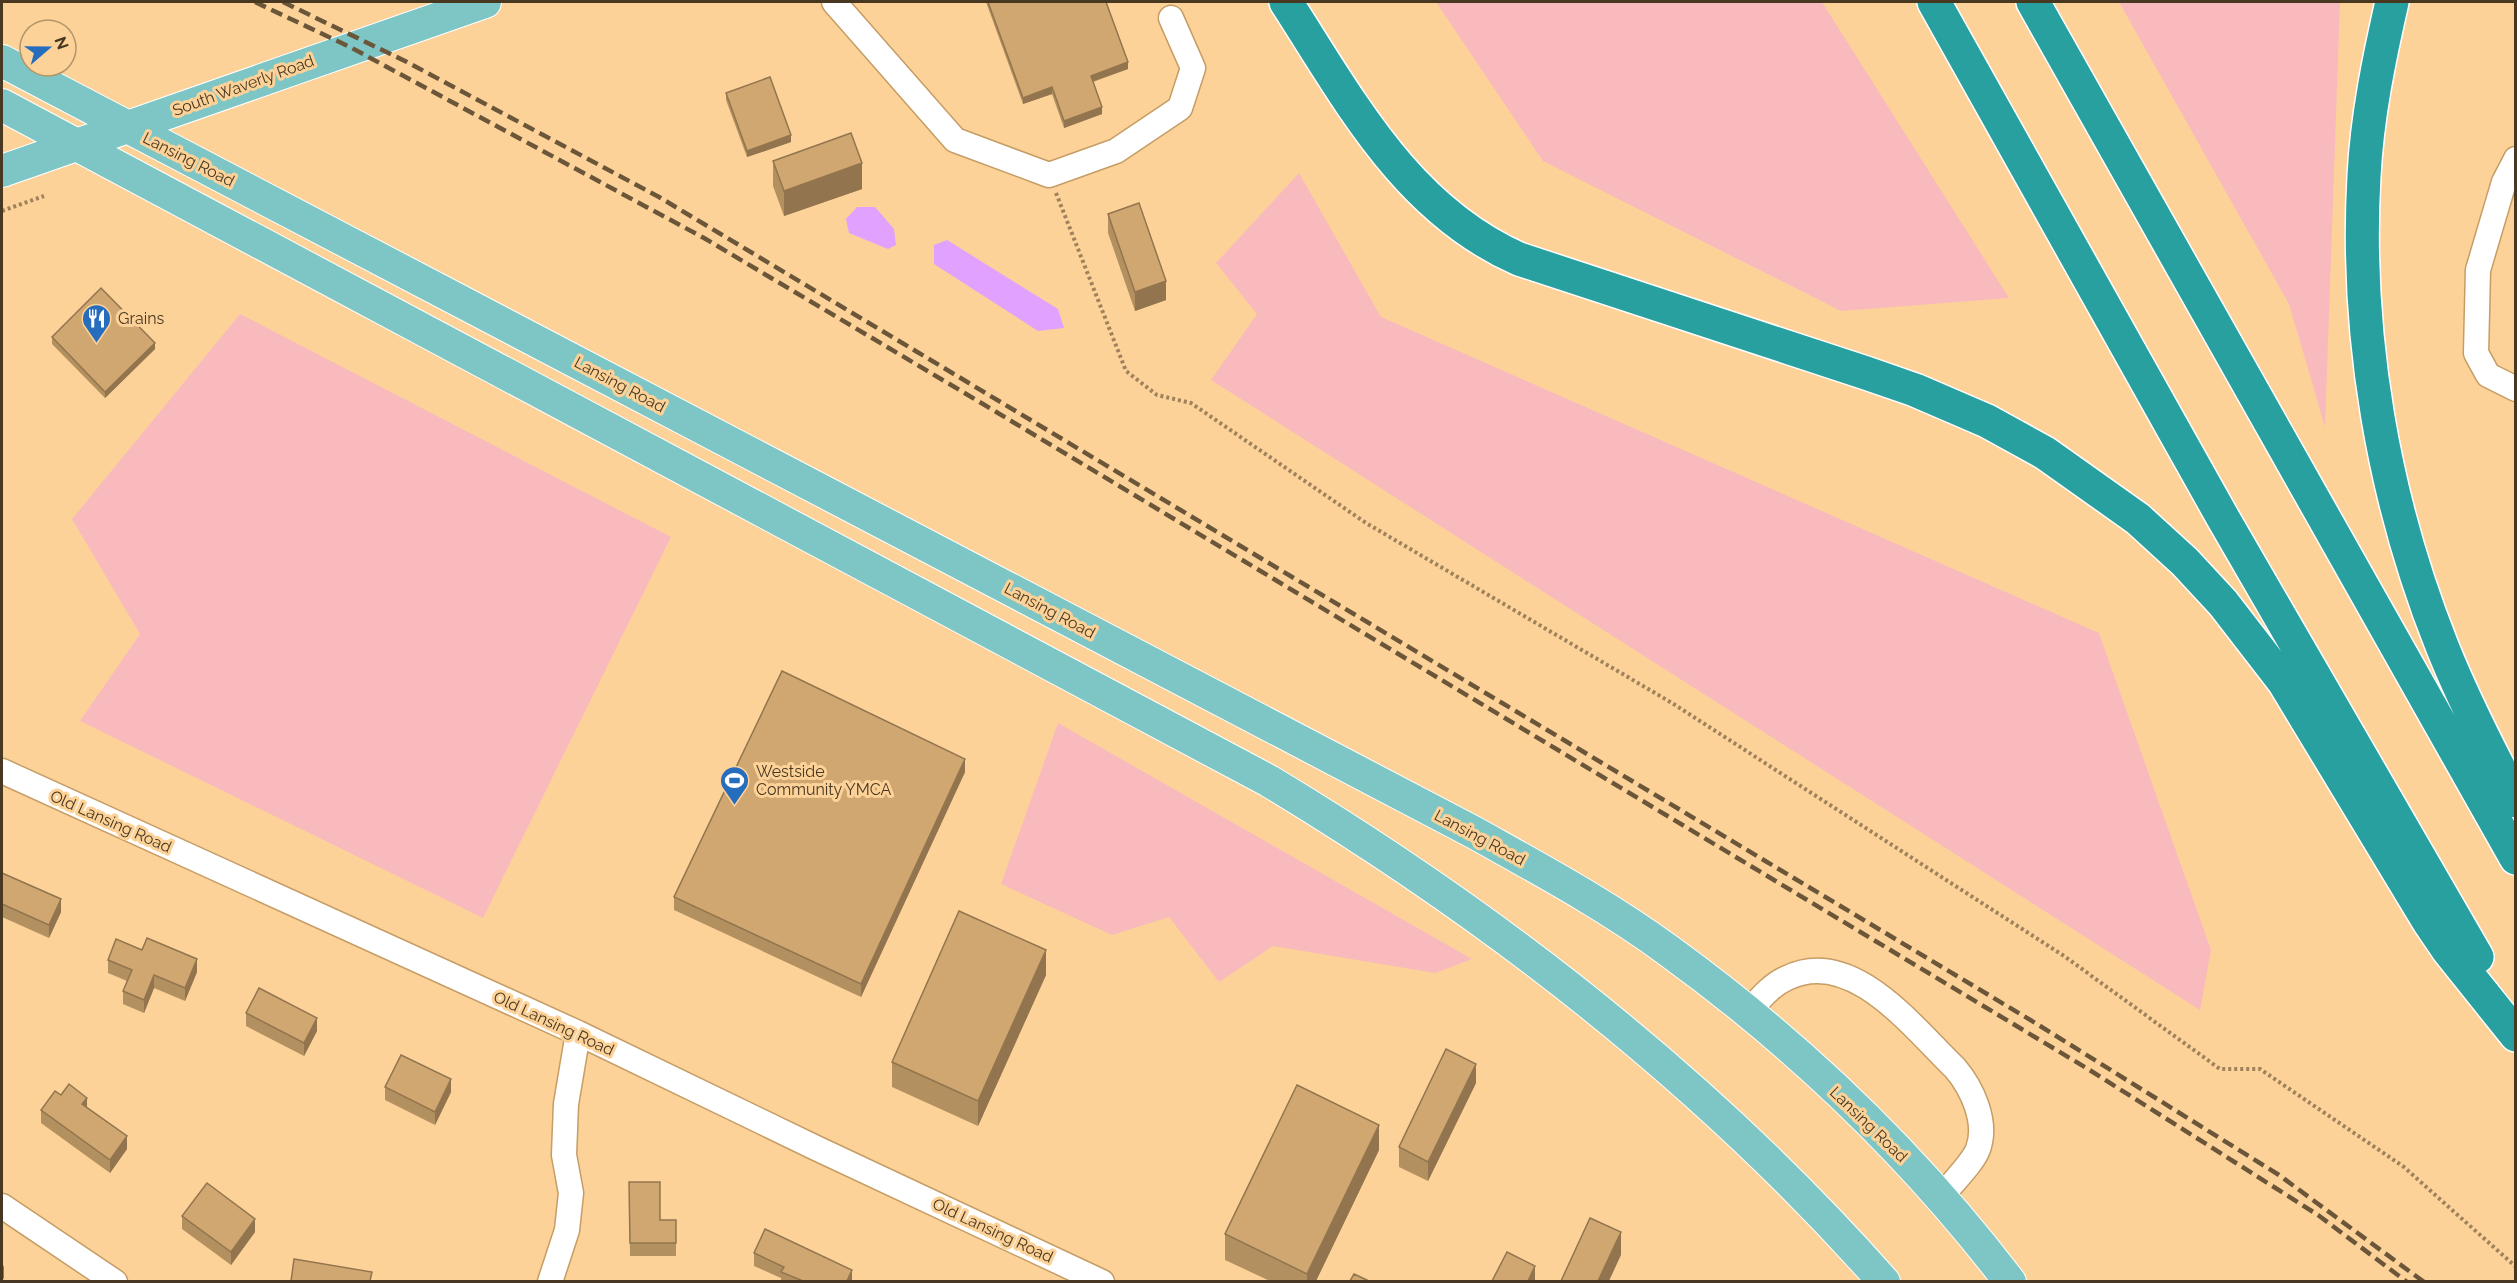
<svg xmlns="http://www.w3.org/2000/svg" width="2517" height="1283" viewBox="0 0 2517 1283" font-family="Raleway,sans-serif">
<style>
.green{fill:#f8babd}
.water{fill:#e1a1ff}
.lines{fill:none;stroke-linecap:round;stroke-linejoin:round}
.minor-casing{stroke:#c59d65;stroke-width:27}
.major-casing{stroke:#fff;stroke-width:34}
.highway-casing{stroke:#fff;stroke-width:36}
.path{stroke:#9f825b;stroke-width:4;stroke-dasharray:3 3;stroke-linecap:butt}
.minor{stroke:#fff;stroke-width:24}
.major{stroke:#7ec6c5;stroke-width:32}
.highway{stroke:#28a09f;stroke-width:33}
.rail{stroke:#6c5639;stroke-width:4.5;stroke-dasharray:12 6;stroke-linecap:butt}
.wall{fill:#b39060}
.shaded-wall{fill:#92754e}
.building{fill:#d0a770;stroke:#92754e;stroke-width:1.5}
.labels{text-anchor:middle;stroke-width:6;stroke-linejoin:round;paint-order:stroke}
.street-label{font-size:16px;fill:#493821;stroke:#fcd299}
.poi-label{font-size:16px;fill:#493821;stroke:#fcd299;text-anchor:start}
</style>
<rect width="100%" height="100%" fill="#fcd299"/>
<path class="green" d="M1436,2H1822L2009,298L1841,311L1543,161Z
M2119,2H2340L2325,427L2289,304Z
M1299,173L1381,317L2099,633L2211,950L2200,1010L1211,380L1257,314L1216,263Z
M240,314L671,537L483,918L80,721L140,634L72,519Z
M1058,723L1472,959L1435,973L1273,946L1219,982L1169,917L1112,935L1001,884Z"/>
<path class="water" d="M857,207H875L894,229L896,245L888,249L849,233L846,219Z
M947,240L1058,309L1064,328L1038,331L934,264V245Z"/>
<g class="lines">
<defs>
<path id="minor" d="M834,2L955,140L1049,175L1116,151L1180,108L1193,68L1171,18
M2516,159L2504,182L2478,270L2476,353L2488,375L2516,389
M2,771L578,1033L816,1148L1102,1282
M1749,1011C1760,999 1771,985 1787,978C1852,946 1913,1028 1955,1068C1972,1088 1988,1122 1978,1149C1973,1163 1951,1184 1941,1197
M2,1206L115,1282
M550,1282L567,1230L571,1193L564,1155L566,1104L578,1033"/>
<path id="major" d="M2,61L1475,833C1541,870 1608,906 1669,951C1797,1044 1914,1156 2010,1282
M2,105L1269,781C1496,918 1708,1083 1884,1282
M2,171L485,2"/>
<path id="highway" d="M1286,2C1350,101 1406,209 1519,259L1866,373L1915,390L1987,421L2045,453L2138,519L2185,562L2223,603L2284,682L2429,922L2448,950L2516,1035
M1934,2L2223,518L2477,957
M2033,2L2516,858
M2392,2C2379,59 2367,117 2364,176C2355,334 2383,498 2442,646C2463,699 2489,750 2516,801"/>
</defs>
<use href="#minor" class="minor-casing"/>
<use href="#major" class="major-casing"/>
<use href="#highway" class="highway-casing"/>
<path class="path" d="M1056,193L1126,371L1157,395L1191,403L1366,523L1672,703L2064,956L2220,1069H2260L2404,1167L2516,1267
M2,211L44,196"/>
<use href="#minor" class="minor"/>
<use href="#major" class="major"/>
<use href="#highway" class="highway"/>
<path class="rail" d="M255,2L350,47L704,238L983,404L2088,1069L2318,1215L2407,1282
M283,2L407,62L659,197L2037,1024L2279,1175L2424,1282"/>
</g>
<path class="wall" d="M986,2H1106L1128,69L1093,82L1102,114L1064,128L1052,94L1023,104Z
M726,93L791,142L747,157L726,100Z
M773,161L862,189L784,216L773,186Z
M1108,214L1166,300L1135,311L1108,233Z
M52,337L155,349L105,398L52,344Z
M965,772L861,997L674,910V897Z
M2,873L61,912L49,938L2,917Z
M108,960L197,972L185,1001L154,988L144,1013L123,1004V991L127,981L108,973Z
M1046,975L978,1126L892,1087V1062Z
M246,1013L317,1031L304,1056L246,1026Z
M1476,1083L1428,1181L1399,1167V1147Z
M385,1087L451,1092L435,1125L385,1100Z
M61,1095L87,1107L127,1149L110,1173L41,1123V1110Z
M1379,1150L1316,1281H1270L1225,1260V1234Z
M629,1182L660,1220H676V1256H630Z
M182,1216L255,1232L231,1265L182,1229Z
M754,1253L852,1281H781V1278L754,1266Z"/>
<path class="shaded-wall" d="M1128,62V69L1091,82V76Z
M1052,87V94L1023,104V98Z
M1102,107V114L1064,128V121Z
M791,135V142L747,157V151Z
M862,163V189L784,216V191Z
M1166,281V300L1135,311V292Z
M155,343V349L105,398V392Z
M965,759V772L861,997V984Z
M61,899V912L49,938V925Z
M1046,950V975L978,1126V1101Z
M197,959V972L185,1001V988Z
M154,975V988L144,1013V1000Z
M317,1018V1031L304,1056V1043Z
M1476,1064V1083L1428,1181V1162Z
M451,1079V1092L435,1125V1112Z
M87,1098V1110L82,1104Z
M1379,1125V1150L1316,1281H1307V1274Z
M127,1136V1149L110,1173V1160Z
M255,1219V1232L231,1265V1252Z
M1621,1232V1255L1609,1281H1598Z
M4,1265V1278L2,1281V1269Z
M1535,1266V1281H1528Z
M852,1270V1281H847Z"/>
<path class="building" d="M988,2H1106L1128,62L1091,76L1102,107L1064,121L1052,87L1023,98Z
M770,77L791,135L747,151L726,93Z
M851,133L862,163L784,191L773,161Z
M1139,203L1166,281L1135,292L1108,214Z
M101,288L155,343L105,392L52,337Z
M782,671L965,759L861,984L674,897Z
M2,873L61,899L49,925L2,904Z
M959,911L1046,950L978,1101L892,1062Z
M147,938L197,959L185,988L154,975L144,1000L123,991L132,970L108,960L116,939L142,950Z
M259,988L317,1018L304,1043L246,1013Z
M1446,1049L1476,1064L1428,1162L1399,1147Z
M401,1055L451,1079L435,1112L385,1087Z
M69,1084L87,1098L82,1104L127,1136L110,1160L41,1110L55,1091L61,1095Z
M1297,1085L1379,1125L1307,1274L1225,1234Z
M629,1182H660V1220H676V1243H630Z
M207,1183L255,1219L231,1252L182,1216Z
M1590,1218L1621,1232L1598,1281H1561Z
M765,1229L852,1270L847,1281H803L781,1272L784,1267L754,1253Z
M1507,1252L1535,1266L1528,1281H1492Z
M294,1259L372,1272L370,1281H291Z
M1354,1274L1369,1281H1350Z"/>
<defs>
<symbol id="restaurant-pin" viewBox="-11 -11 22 30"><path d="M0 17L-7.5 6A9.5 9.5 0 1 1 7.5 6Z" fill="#276dbe" stroke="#fcd299"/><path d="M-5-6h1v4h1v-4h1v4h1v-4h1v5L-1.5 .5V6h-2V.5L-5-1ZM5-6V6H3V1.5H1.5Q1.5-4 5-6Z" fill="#fff"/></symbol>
<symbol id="stadium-pin" viewBox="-11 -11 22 30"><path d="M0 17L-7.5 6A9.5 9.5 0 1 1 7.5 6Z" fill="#276dbe" stroke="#fcd299"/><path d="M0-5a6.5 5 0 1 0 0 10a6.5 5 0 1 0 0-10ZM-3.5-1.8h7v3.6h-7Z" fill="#fff"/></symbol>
</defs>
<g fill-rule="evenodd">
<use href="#restaurant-pin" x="80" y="302" width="33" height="45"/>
<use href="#stadium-pin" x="718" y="764" width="33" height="45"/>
</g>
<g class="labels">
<g class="street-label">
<text transform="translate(243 85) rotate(-20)" y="6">South Waverly Road</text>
<text transform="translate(189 159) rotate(27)" y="6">Lansing Road</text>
<text transform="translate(620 384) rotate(28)" y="6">Lansing Road</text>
<text transform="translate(1050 610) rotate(28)" y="6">Lansing Road</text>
<text transform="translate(111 821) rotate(24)" y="6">Old Lansing Road</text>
<text transform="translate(1480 837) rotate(28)" y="6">Lansing Road</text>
<text transform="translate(554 1023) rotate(25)" y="6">Old Lansing Road</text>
<text transform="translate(1869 1124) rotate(44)" y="6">Lansing Road</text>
<text transform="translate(993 1230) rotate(25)" y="6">Old Lansing Road</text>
</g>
<g class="poi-label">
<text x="118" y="324">Grains</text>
<text x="756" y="777">Westside<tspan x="756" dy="18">Community YMCA</tspan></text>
</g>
</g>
<rect width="2517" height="1283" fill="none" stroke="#493821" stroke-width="6"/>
<g transform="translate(48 48) rotate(70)"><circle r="28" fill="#fcd299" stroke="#b49469" stroke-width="1.5"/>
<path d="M0-4.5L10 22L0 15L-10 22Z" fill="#276dbe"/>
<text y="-9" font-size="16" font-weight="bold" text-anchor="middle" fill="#493821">N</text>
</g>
</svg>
